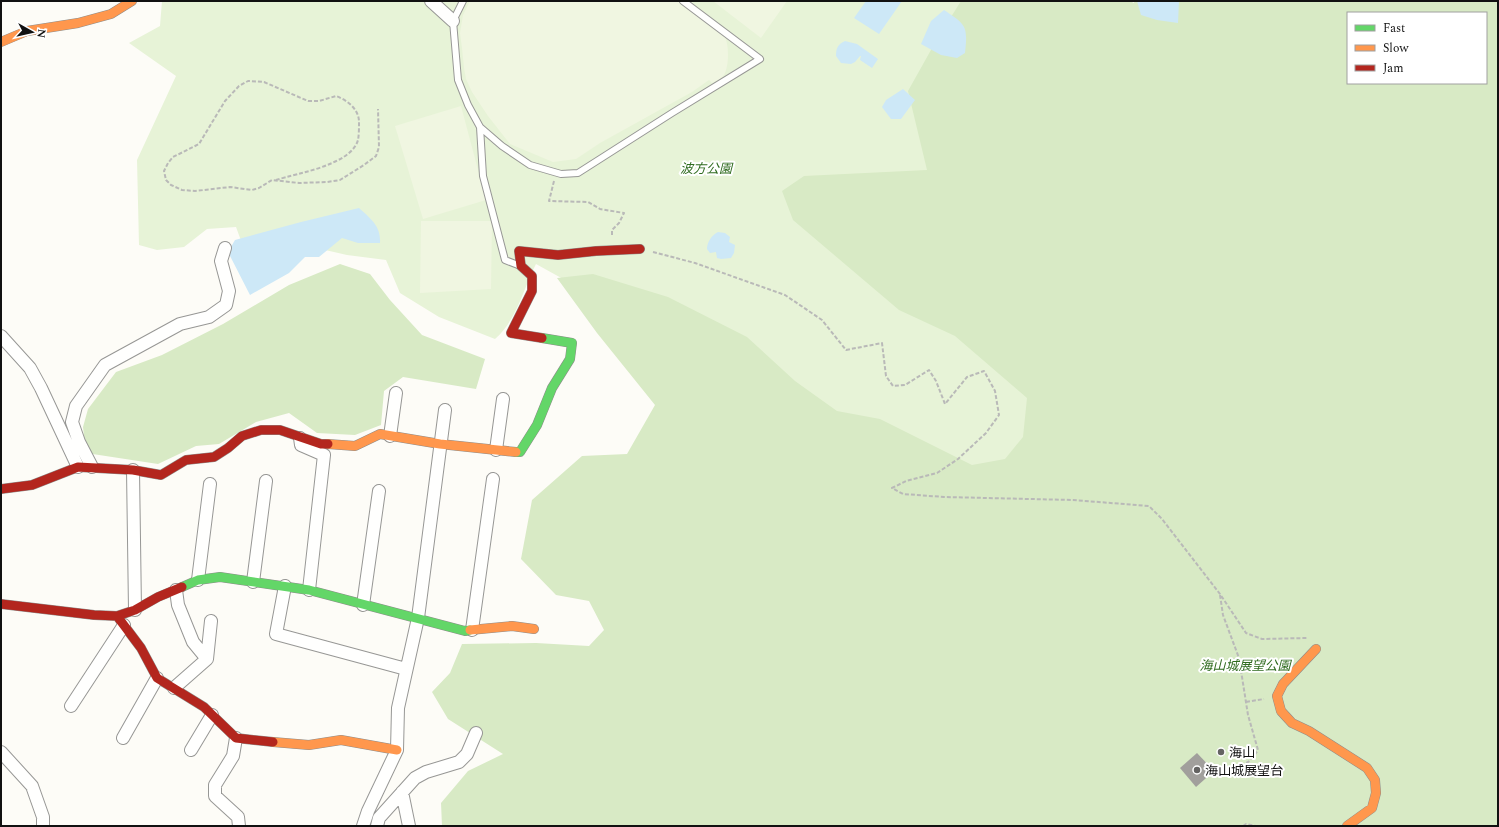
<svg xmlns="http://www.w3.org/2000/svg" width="1499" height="827" viewBox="0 0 1499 827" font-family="Spectral,'Noto Sans JP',serif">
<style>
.green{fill:#e7f3d7}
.forest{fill:#d8eac5;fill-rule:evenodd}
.pitch{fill:#f0f6e1}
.water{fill:#cde8f7}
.building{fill:#a19f9c}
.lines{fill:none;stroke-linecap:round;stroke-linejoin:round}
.lane-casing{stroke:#979795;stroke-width:8}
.street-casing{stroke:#979795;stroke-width:14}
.fast-casing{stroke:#8e8d8b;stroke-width:10}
.slow-casing{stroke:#8e8d8b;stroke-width:10}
.jam-casing{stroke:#8e8d8b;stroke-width:10}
.path{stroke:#b9b9b8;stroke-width:2;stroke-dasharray:4 2;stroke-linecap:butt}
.lane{stroke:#fffffe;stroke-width:6}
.street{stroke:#fffffe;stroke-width:12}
.fast{stroke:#63d668;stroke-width:9}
.slow{stroke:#ff974d;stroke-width:9}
.jam{stroke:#b3261e;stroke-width:9}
.poi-dot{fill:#646362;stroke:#fff;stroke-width:1.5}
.labels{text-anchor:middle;stroke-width:4;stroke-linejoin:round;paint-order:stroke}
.park-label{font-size:13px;font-style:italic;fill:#2f6b1f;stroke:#fff}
.poi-label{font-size:13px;fill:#111;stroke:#fff;text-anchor:start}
</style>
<rect width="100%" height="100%" fill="#fdfcf7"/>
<path class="green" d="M162,1H1001L1057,397L1071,560L536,264C523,289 517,320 495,339L439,317L400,293L386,260L347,255L312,247L258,287L236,227L207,229L184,247L157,250L139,245L137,160L176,76L129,43L160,26Z"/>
<path class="forest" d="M961,1H1132L1133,3L1136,1H1498V826H442L441,803L468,771L503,754L448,719L432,692L450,673L462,644L536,643L589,646L604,630L589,601L556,595L521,559L532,500L582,456L627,454L655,405L597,333L557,278L593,274L668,297L747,337L795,381L837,411L880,419L972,465L1005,459L1023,437L1027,398L955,336L899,310L793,220L782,191L804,176L927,170L908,91L936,41ZM1348,13H1486V83H1348Z
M340,264L370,274L390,300L422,335L485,359L476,389L403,377L384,391L381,425L355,435L317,433L289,413L256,422L219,444L196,446L158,464L86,453L83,427L88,409L116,372L162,355L223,324L289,285Z"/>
<path class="pitch" d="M470,1H679L725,37C729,46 729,63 725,73C723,78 717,81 712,83L709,80L692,92L600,143L576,159L553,162L510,144L488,116L472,92L466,79L464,68L462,48L460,33L463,15Z
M713,1H787L761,38Z
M461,106L486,200L423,219L395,126Z
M421,221H492L491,289L420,293Z"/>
<path class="water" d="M866,1H902L879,34L854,18Z
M1137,1H1179L1178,23L1157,20L1141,15Z
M944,10C966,25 968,25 965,53L957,58L941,55L921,44L931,21Z
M845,41L857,44L878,59L872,68L860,60L861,56H860L855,62L851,64L841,63L836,56C836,48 838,44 845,41Z
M903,89L915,100L901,119H891L882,107L886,100Z
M359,208C371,219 381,226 380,243H358L342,238L319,257H305L289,273L250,295L228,252L235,240L301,222Z
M718,232L725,233L730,237L729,242L735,245L734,253L731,258L721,259L717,258L716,252L710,253L707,249C707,242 712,235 718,232Z"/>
<path class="building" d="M1197,753L1214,771L1196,787L1180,768Z"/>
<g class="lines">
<defs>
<path id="lane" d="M463,1L453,21L458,80L468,105L480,127L502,146L530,165L561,174L578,173L672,113L760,59L683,1
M480,127L483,176L505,260L518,265"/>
<path id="street" d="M431,1L453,21
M1,336L30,368L41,388L78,467
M390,436L396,393
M300,438L301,445L324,455L309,590
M496,450L503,399
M92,467L79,442L72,422L76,406L105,365L180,324L209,317L226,305L229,291L221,261L225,248
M133,470L135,610
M198,580L210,484
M253,582L266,481
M285,586L276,634L406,669
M176,590L178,605L193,642L207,659
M363,605L379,491
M472,630L493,479
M174,688L207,659L211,621
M71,706L124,625
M123,738L157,678
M236,738L233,756L215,785V796L238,817L239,826
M191,750L212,715
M1,752L32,786L43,817V826
M402,792L409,826
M363,826L368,811L397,750L398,708L418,618L445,410
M377,826L379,818L415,778L426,772L459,762L467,754L476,733"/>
<path id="fast" d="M516,452H520L537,425L552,388L570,359L572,343L542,338
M182,587L198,580L220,577L309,590L465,631L470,630"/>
<path id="slow" d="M1,42L27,31L78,23L111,14L132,1
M328,444L355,446L380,434L440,444L516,452
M470,630L512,626L534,629
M1316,649L1283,684L1277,696L1281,711L1292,723L1309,731L1367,768L1375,780L1376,793L1372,808L1347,826
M273,742L309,745L341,740L397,750"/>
<path id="jam" d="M542,338L511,333L532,291V276L521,266L519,251L558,255L596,251L640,249
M1,489L32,485L78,467L133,470L161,475L186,460L214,457L228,448L242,436L261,430H280L321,444H328
M1,604L94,615L117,616L135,610L158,597L182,587
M117,616L141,648L157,678L204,707L236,738L273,742"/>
</defs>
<use href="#lane" class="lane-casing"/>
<use href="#street" class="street-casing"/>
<use href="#fast" class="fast-casing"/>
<use href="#slow" class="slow-casing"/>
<use href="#jam" class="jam-casing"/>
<path class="path" d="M276,180C298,173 351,165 358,140C359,135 359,127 359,122C359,109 347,100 336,96L319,101H308L264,82L248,81L239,86L225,101L199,144L173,157L168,163L164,171L166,180L171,185L182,190L195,191L230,187L252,190L259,188L272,180L299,183L327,182L340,180L364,165L376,156L379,147L378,109
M554,181L549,201L588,202L600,209L624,213L619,223L612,230V237
M653,252L695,263L785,295L822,320L846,350L882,343L886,376L893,386L905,385L929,370L936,381L945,404L967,377L984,371L995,391L999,415L986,433L958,459L937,473L906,481L892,488L903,494L944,497L1073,500L1149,506L1162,519L1220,594L1246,633L1262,639L1307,638
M1220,595L1223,615L1239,658L1248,715L1258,750C1249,763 1248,764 1232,766
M1246,702L1264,699
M1243,826L1246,824L1256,826"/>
<use href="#lane" class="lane"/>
<use href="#street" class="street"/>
<use href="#fast" class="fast"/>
<use href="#slow" class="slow"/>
<use href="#jam" class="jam"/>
</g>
<g class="poi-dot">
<circle cx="1221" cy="752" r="4"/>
<circle cx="1197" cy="770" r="4"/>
</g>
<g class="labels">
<g class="park-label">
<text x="706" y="173">波方公園</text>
<text x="1245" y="670">海山城展望公園</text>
</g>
<g class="poi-label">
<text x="1229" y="757">海山</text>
<text x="1205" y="775">海山城展望台</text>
</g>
</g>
<rect width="1499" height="827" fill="none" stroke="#111111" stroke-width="4"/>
<rect x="1347" y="12" width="140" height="72" fill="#ffffff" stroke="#a0a0a0"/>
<rect x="1355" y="25" width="20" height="6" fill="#63d668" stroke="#a0a0a0"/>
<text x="1383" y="32" font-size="12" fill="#111111">Fast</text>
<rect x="1355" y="45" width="20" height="6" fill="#ff974d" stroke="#a0a0a0"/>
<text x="1383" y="52" font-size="12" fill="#111111">Slow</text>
<rect x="1355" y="65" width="20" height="6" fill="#b3261e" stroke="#a0a0a0"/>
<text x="1383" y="72" font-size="12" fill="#111111">Jam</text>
<g transform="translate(32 32) rotate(98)" stroke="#ffffff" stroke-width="3" paint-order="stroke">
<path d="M0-3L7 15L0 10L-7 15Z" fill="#111111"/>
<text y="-6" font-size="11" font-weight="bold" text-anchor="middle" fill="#111111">N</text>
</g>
</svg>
